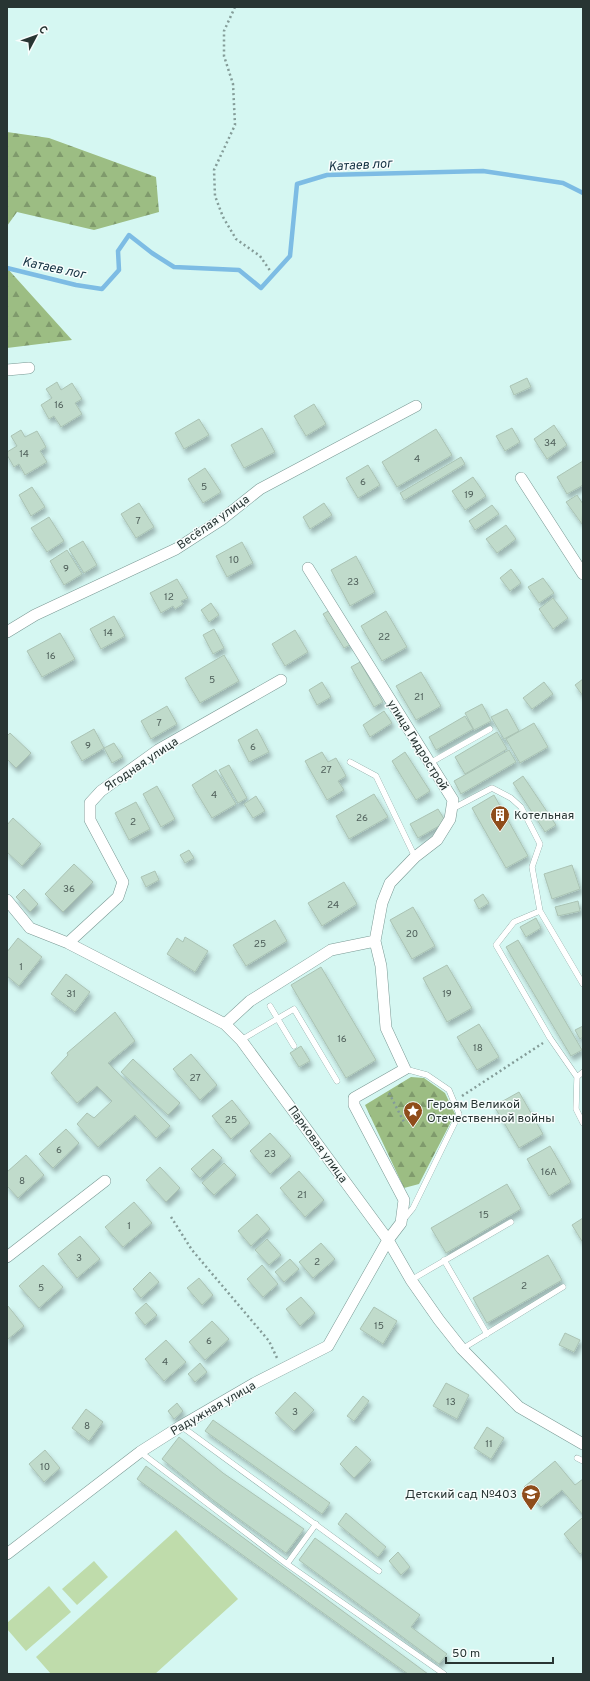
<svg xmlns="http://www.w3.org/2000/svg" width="590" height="1681" viewBox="0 0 590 1681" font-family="Overpass,sans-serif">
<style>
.forest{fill:url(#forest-firs)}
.park{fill:#bfdcab}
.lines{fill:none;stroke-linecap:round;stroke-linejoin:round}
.stream{stroke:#7dbce4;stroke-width:4.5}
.building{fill:#c0dbcb;stroke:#aac3b4;filter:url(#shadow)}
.lane-casing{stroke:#7a9994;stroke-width:6}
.street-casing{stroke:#7a9994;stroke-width:12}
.path{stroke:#849c98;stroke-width:2.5;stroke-dasharray:2 3;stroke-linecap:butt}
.lane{stroke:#fff;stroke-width:5.5}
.street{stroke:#fff;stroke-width:11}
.labels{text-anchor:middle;stroke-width:3;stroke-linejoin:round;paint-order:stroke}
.number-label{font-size:10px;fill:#4e5e59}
.street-label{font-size:12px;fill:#283533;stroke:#f7fdfc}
.poi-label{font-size:12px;fill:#283533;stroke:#f7fdfc;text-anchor:start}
.water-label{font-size:13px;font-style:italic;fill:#143142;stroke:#f7fdfc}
</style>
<defs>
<pattern id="forest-firs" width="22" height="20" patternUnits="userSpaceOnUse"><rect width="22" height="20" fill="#9cbd83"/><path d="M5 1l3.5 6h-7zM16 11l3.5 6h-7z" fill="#7f9a6c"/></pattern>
<filter id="shadow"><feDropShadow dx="2.5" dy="4.5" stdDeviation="2" flood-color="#0004"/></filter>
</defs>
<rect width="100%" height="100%" fill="#d5f7f2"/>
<path class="forest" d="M7,132L49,138L156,177L159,212L94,230L17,212L7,226Z
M7,268L72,340L7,348Z
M411,1077L424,1078L445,1093L455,1114L419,1184L404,1188L365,1105Z"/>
<path class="park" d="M176,1530L238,1599L155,1674H51L36,1657Z
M94,1561L108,1577L77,1605L62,1589Z
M49,1586L71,1612L26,1651L7,1629V1623Z"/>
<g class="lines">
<path class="stream" d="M7,268L76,285L102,289L119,270L118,251L129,235L152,253L174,267L239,270L261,288L290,256L297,184L327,175L483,171L563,183L583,193"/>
</g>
<path class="building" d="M527,378L531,387L514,395L510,386Z
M57,382L61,390L72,383L82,399L75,403L82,414L61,427L54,416L49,419L41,405L52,398L46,389Z
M314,404L326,424L306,436L294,416Z
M199,419L209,435L184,449L175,433Z
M554,425L567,445L547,459L534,439Z
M262,428L275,452L244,468L231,445Z
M512,428L520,442L505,451L496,436Z
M436,429L452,455L397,487L382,462Z
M21,430L25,437L37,431L46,447L40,451L47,462L25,475L19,464L14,467L7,455V452L17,446L11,436Z
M461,457L465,464L404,500L400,493Z
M583,461V485L567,494L557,477Z
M368,465L380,485L358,498L346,478Z
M205,468L221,492L203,503L188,479Z
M473,477L486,496L465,510L452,491Z
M32,487L45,507L31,516L19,495Z
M577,495L583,504L582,524L566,502Z
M139,503L154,527L136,538L121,514Z
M324,503L332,515L310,529L303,517Z
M492,505L499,514L475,530L469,521Z
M49,517L64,541L47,552L31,528Z
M506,525L516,539L497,553L486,539Z
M83,541L97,565L84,573L69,549Z
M242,542L253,563L227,577L216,556Z
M67,550L82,574L64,585L50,561Z
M356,556L375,592L350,606L331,570Z
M511,569L521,583L510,591L500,578Z
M543,578L554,593L539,603L528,587Z
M177,579L188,598L181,601L183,604L175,609L173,606L161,613L150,593Z
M553,598L568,618L553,629L539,609Z
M211,603L219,615L209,622L201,610Z
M330,610L350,645L344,648L323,614Z
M386,611L407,647L382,661L361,626Z
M114,616L125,636L101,649L90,629Z
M214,629L224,648L213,654L203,635Z
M295,630L308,652L285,666L272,644Z
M60,633L75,659L42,677L27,651Z
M224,655L239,681L200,703L185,678Z
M360,662L383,702L374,707L351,667Z
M421,672L441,706L416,720L396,686Z
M583,679V696L575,685Z
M322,682L331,697L317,705L309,690Z
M544,682L553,694L532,709L523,698Z
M482,704L491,721L474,730L465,713Z
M167,706L177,724L151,739L141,721Z
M507,709L519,731L504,739L491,717Z
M384,711L392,723L370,737L363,725Z
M465,716L473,729L436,750L429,737Z
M534,723L548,747L520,763L506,739Z
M94,729L104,748L82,761L71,742Z
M257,729L269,752L249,762L238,740Z
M497,732L507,749L465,774L455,757Z
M10,733L31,753L16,768L7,759V736Z
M114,743L123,757L112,763L104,748Z
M509,750L516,762L461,794L454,781Z
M322,752L328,762L336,758L346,776L338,781L344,790L327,800L305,761Z
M405,752L430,791L416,800L392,761Z
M229,765L247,798L238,803L219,770Z
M216,770L236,804L212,818L192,785Z
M523,776L556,825L545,832L513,783Z
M157,786L175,819L161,827L143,794Z
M374,794L388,817L349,839L336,816Z
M494,795L528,856L506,868L472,808Z
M256,796L265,811L253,818L244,804Z
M136,802L150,829L129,840L115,813Z
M438,809L446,822L418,838L410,824Z
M13,818L41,844L22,866L7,852V825Z
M189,850L194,858L185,863L180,855Z
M74,864L93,882L63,912L45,894Z
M572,865L580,889L552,899L544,874Z
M155,871L159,880L146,887L141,877Z
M344,882L357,904L322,926L308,903Z
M24,889L38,904L30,912L16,897Z
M483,894L489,903L479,909L474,900Z
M578,901L580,911L558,916L555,907Z
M413,907L435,946L412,959L390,920Z
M536,918L541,928L526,937L520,927Z
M275,920L287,941L246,966L233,945Z
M185,937L208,951L195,972L167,954L177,938L183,942Z
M18,938L42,957L19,986L7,976V952Z
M518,940L582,1050L571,1056L506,947Z
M447,965L472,1008L447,1022L423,978Z
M321,967L376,1060L346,1078L291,985Z
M66,974L90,992L75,1012L51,994Z
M115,1012L135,1041L108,1063L170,1126L156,1138L135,1115L98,1147L77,1124L87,1113L94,1118L112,1101L97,1086L77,1103L51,1073L68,1055L67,1053Z
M479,1024L499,1057L477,1070L457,1037Z
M583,1026V1037L580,1039L575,1030Z
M301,1046L310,1061L299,1067L290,1053Z
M191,1054L217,1085L200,1100L173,1069Z
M133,1059L180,1103L168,1115L121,1072Z
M519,1092L543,1134L519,1148L494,1106Z
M232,1100L250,1123L231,1139L212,1116Z
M66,1129L79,1143L53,1168L39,1154Z
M270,1133L291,1156L270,1174L250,1151Z
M550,1146L571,1182L549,1196L527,1159Z
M213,1149L222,1158L200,1178L191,1169Z
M26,1155L44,1175L18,1198L7,1186V1172Z
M224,1163L236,1175L214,1195L202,1183Z
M160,1167L180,1188L166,1202L146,1180Z
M299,1171L324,1200L305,1217L280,1188Z
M507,1184L521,1209L446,1253L431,1228Z
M134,1202L152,1223L123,1247L105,1227Z
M257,1214L270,1229L251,1246L238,1231Z
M583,1218V1243L572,1225Z
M80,1236L100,1259L77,1278L58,1254Z
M267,1239L281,1255L269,1265L255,1250Z
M321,1243L335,1259L313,1278L299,1262Z
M548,1255L562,1280L487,1323L473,1298Z
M290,1259L299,1269L284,1282L275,1272Z
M43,1265L63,1287L39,1308L19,1286Z
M262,1265L278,1284L263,1297L247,1279Z
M150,1272L159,1282L141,1298L133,1289Z
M199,1278L213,1295L202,1305L187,1288Z
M301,1297L315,1313L300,1326L286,1309Z
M146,1303L157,1315L145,1325L135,1313Z
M8,1306L24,1326L7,1340V1307Z
M374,1307L397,1321L383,1344L360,1329Z
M212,1321L229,1339L205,1360L189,1342Z
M565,1333L580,1340L574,1352L559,1345Z
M166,1340L186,1362L164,1381L145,1359Z
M200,1363L207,1372L195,1382L188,1374Z
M446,1383L469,1395L457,1419L433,1406Z
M295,1392L314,1410L294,1431L275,1413Z
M363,1396L369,1401L354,1421L347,1416Z
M177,1403L183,1411L174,1419L168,1411Z
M86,1409L103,1422L89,1441L72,1428Z
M213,1420L330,1503L322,1514L205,1431Z
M487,1427L504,1438L491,1459L474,1448Z
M179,1437L223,1473L304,1529L286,1553L213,1500L162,1459Z
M356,1446L371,1460L354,1478L340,1464Z
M45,1450L60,1468L44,1482L29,1464Z
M555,1461L575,1485L583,1479V1515L562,1490L541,1507L524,1487Z
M146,1466L428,1674H408L137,1479Z
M346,1513L386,1547L378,1557L338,1524Z
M583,1517V1552L580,1554L564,1534Z
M315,1538L420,1615L411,1627L447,1654L439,1664L299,1560Z
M398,1552L410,1567L401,1575L389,1561Z"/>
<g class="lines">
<defs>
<path id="lane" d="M350,762L376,776L415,857
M430,763L490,729
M452,809L492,788L511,798L521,807L540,844L532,867L540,911L583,984
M540,911L514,922L496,945L550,1038L577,1077
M270,1006L294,1046
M241,1040L294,1009L337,1081
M583,1072L577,1077L576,1109L583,1123
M404,1219L413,1208L459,1114L449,1090L427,1075L405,1069
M444,1260L487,1334
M411,1280L511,1222
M462,1349L563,1287
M181,1426L379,1571
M140,1452L287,1564L444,1674
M577,1458L583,1461
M287,1564L316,1524"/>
<path id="street" d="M7,370L29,368
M521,478L583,574
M7,632L35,615L176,549L221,520L260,489L416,406
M7,900L30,928L68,943L225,1024L241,1040L388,1240L411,1280L439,1320L462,1349L519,1407L583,1444
M68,943L118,897L123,882L90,820V803L101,791L158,750L281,680
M225,1024L250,1001L331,950L375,941
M7,1257L105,1181
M7,1554L140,1452L181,1426L255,1383L328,1346L388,1240L401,1223L404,1200L354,1105V1098L405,1069L386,1028L381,966L375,941L382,903L390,883L415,857L437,840L450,819L453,800L308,568"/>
</defs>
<use href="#lane" class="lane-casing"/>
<use href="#street" class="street-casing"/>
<path class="path" d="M235,7L224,31V56L233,84L235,125L214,170L215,196L223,217L236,239L260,256L271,272
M389,1093L405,1124
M462,1096L543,1043
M171,1217L192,1250L269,1341L277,1358"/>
<use href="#lane" class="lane"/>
<use href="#street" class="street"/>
</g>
<defs>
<symbol id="building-pin" viewBox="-11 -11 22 30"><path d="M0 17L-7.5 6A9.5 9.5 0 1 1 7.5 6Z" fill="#8f4d1b" stroke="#f7fdfc"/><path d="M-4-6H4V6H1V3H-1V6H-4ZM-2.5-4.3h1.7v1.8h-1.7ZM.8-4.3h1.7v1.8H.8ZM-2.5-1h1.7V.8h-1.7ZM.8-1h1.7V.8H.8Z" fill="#fff"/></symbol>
<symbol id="sight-pin" viewBox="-11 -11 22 30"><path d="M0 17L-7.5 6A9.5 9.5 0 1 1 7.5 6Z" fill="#8f4d1b" stroke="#f7fdfc"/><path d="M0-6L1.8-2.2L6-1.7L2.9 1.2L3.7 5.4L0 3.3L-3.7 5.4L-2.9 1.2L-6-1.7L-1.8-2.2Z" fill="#fff"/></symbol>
<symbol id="school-pin" viewBox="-11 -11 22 30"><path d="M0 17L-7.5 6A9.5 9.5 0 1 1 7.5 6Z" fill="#8f4d1b" stroke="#f7fdfc"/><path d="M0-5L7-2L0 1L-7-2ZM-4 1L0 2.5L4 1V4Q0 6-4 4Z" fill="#fff"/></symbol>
</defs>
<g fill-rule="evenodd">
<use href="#building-pin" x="489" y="804" width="22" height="30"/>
<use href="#sight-pin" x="402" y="1100" width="22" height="30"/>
<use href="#school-pin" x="520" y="1483" width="22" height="30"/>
</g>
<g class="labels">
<g class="number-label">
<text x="59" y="408">16</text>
<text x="550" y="446">34</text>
<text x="24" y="457">14</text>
<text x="417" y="462">4</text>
<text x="363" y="485">6</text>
<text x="204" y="490">5</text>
<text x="469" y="498">19</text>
<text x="138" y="524">7</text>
<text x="234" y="563">10</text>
<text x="66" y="572">9</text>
<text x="353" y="585">23</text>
<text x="169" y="600">12</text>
<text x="108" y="636">14</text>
<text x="384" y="640">22</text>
<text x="51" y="659">16</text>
<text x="212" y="683">5</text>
<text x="419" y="700">21</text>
<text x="159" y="726">7</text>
<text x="88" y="749">9</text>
<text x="253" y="750">6</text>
<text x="326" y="773">27</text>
<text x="214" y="798">4</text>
<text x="362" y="821">26</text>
<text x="133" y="825">2</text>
<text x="69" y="892">36</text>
<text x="333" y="908">24</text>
<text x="412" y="937">20</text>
<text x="260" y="947">25</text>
<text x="21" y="970">1</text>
<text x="71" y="997">31</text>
<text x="447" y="997">19</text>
<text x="342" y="1042">16</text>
<text x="478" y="1051">18</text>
<text x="195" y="1081">27</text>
<text x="231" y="1123">25</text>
<text x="59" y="1153">6</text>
<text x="270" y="1157">23</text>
<text x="549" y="1175">16А</text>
<text x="22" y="1184">8</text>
<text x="302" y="1198">21</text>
<text x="484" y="1218">15</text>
<text x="129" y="1229">1</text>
<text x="79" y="1261">3</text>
<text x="317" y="1265">2</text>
<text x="524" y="1289">2</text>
<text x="41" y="1291">5</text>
<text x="379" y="1329">15</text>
<text x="209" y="1344">6</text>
<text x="165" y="1365">4</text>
<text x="451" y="1405">13</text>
<text x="295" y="1415">3</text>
<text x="87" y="1429">8</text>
<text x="489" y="1447">11</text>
<text x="45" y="1470">10</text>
</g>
<g class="street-label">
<text transform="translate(213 522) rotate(-35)" y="4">Весёлая улица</text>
<text transform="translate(418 745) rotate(58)" y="4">улица Гидрострой</text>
<text transform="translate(141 764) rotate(-34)" y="4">Ягодная улица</text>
<text transform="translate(318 1144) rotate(54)" y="4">Парковая улица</text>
<text transform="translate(213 1408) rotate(-30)" y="4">Радужная улица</text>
</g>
<g class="poi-label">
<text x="514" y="819">Котельная</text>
<text x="427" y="1108">Героям Великой<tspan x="427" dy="14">Отечественной войны</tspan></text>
<text x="517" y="1498" text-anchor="end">Детский сад №403</text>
</g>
<g class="water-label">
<text transform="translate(360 164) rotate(-3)" y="5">Катаев лог</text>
<text transform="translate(54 267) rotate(12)" y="5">Катаев лог</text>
</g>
</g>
<rect width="590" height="1681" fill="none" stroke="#283533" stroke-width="16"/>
<g transform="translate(36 36) rotate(49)" stroke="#f7fdfc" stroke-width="3" paint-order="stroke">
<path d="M0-3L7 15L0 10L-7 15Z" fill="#283533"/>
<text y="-6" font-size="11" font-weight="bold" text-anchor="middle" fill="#283533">С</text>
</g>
<path d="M446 1657v6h107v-6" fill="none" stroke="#283533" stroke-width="2"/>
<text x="452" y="1657" font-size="12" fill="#283533" stroke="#f7fdfc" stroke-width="3" paint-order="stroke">50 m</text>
</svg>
